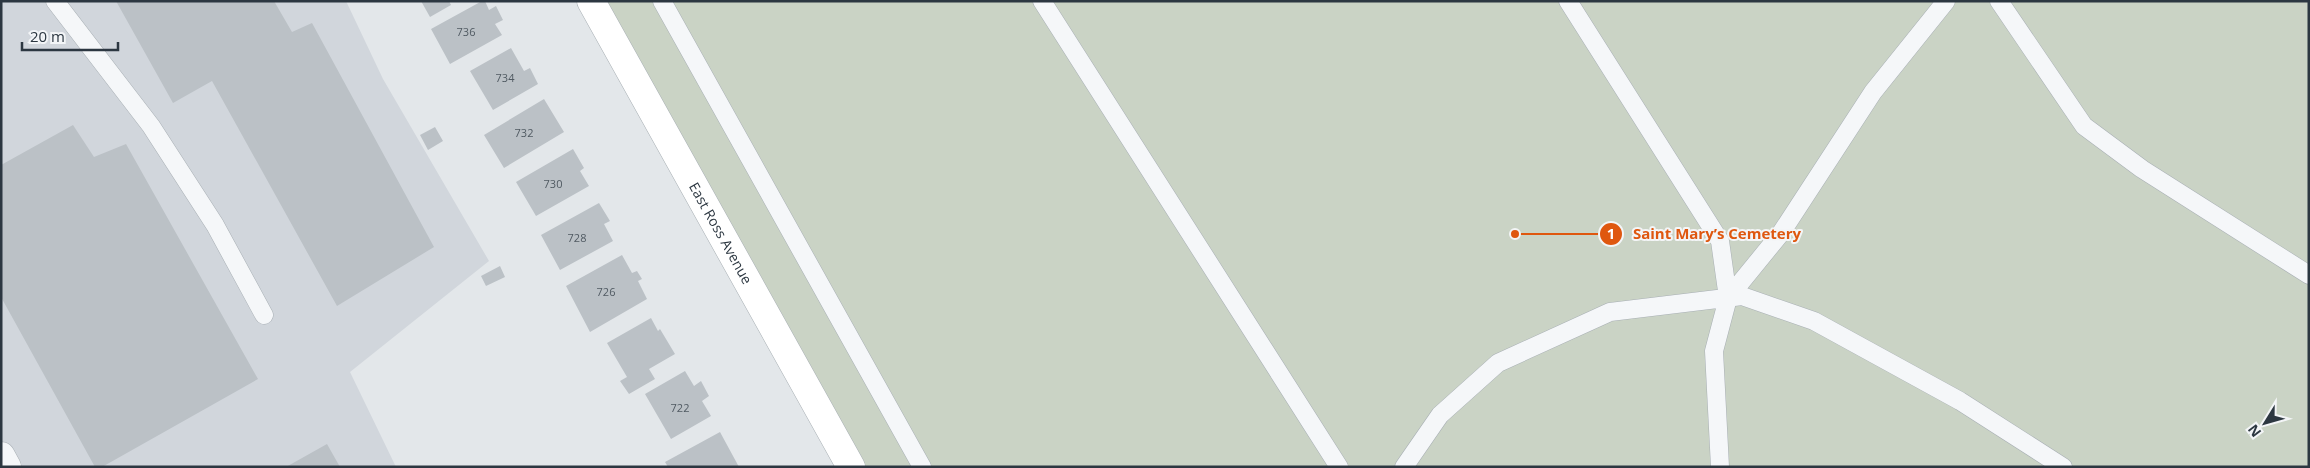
<svg xmlns="http://www.w3.org/2000/svg" width="2310" height="468" viewBox="0 0 2310 468" font-family="'Open Sans',sans-serif">
<style>
.built{fill:#d1d6dc}
.green{fill:#cad3c5}
.building{fill:#bbc1c6}
.lines{fill:none;stroke-linecap:round;stroke-linejoin:round}
.lane-casing{stroke:#a8afb4;stroke-width:19}
.street-casing{stroke:#a8afb4;stroke-width:29}
.secondary-casing{stroke:#a8afb4;stroke-width:29}
.lane{stroke:#f5f7f9;stroke-width:18}
.street{stroke:#f5f7f9;stroke-width:28}
.secondary{stroke:#fff;stroke-width:28}
.labels{text-anchor:middle;stroke-width:4;stroke-linejoin:round;paint-order:stroke}
.number-label{font-size:11px;fill:#505a62}
.street-label{font-size:14px;fill:#2c3741;stroke:#f3f5f7}
.leader{fill:none;stroke:#df570f;stroke-width:2}
.callout-dot{fill:#df570f;stroke:#f3f5f7;stroke-width:2}
.mark-label{font-size:15px;text-anchor:middle;font-weight:bold;fill:#fff}
.callout-label{font-size:15px;text-anchor:middle;font-weight:bold;fill:#df570f;stroke:#f3f5f7;stroke-width:4;stroke-linejoin:round;paint-order:stroke}
</style>
<rect width="100%" height="100%" fill="#e3e7ea"/>
<path class="built" d="M1,1H346L383,79L489,261L350,372L396,467H1Z"/>
<path class="green" d="M591,1H2309V467H851Z"/>
<path class="building" d="M116,1H274L292,32L312,23L434,247L337,306L212,81L173,103Z
M421,1H449L451,5L430,17Z
M482,1H485L489,10L496,6L503,20L495,24L502,35L450,64L431,29Z
M511,48L524,71L530,68L538,84L493,110L470,71Z
M544,99L564,132L504,168L484,135Z
M73,125L94,157L126,144L258,379L102,467H95L1,297V165Z
M435,127L443,141L428,150L420,135Z
M573,149L584,168L580,171L589,186L536,216L516,182Z
M599,203L610,221L604,224L613,241L560,270L541,235Z
M622,255L632,273L637,271L642,279L638,281L647,299L590,332L566,286Z
M500,266L505,277L486,286L481,276Z
M651,318L658,331L660,329L675,354L649,369L655,379L629,394L620,381L627,377L607,343Z
M685,371L694,386L701,381L709,396L702,401L711,416L671,439L645,394Z
M720,432L739,467H668L665,462Z
M327,444L340,467H286Z"/>
<g class="lines">
<defs>
<path id="lane" d="M55,1L151,126L215,225L264,315
M662,1L922,467
M1042,1L1339,467
M1568,1L1720,241L1728,298L1714,351L1720,467
M1999,1L2084,126L2142,169L2309,275
M1728,298L1781,233L1873,92L1946,1
M1404,467L1440,415L1498,363L1610,312L1742,296L1814,321L1960,401L2063,467"/>
<path id="street" d="M1,456L7,467"/>
<g id="secondary">
<path id="s1" d="M591,1L851,467"/>
</g>
</defs>
<use href="#lane" class="lane-casing"/>
<use href="#street" class="street-casing"/>
<use href="#secondary" class="secondary-casing"/>
<use href="#lane" class="lane"/>
<use href="#street" class="street"/>
<use href="#secondary" class="secondary"/>
</g>
<g class="labels">
<g class="number-label">
<text x="466" y="36">736</text>
<text x="505" y="82">734</text>
<text x="524" y="137">732</text>
<text x="553" y="188">730</text>
<text x="577" y="242">728</text>
<text x="606" y="296">726</text>
<text x="680" y="412">722</text>
</g>
<g class="street-label">
<text dy="5" stroke="none"><textPath href="#s1" startOffset="266">East Ross Avenue</textPath></text>
</g>
</g>
<path class="leader" d="M1515 234L1611 234"/>
<g class="callout-dot">
<circle cx="1515" cy="234" r="5"/>
<circle cx="1611" cy="234" r="12"/>
</g>
<g class="mark-label">
<text x="1611" y="239">1</text>
</g>
<g class="callout-label">
<text x="1717" y="239">Saint Mary’s Cemetery</text>
</g>
<rect width="2310" height="468" fill="none" stroke="#2c3741" stroke-width="5"/>
<g transform="translate(2265 423) rotate(233)" stroke="#f3f5f7" stroke-width="4" paint-order="stroke">
<path d="M0-4L9 19L0 12L-9 19Z" fill="#2c3741"/>
<text y="-8" font-size="14" font-weight="bold" text-anchor="middle" fill="#2c3741">N</text>
</g>
<path d="M22 42v8h96v-8" fill="none" stroke="#2c3741" stroke-width="2.5"/>
<text x="30" y="42" font-size="15" fill="#2c3741" stroke="#f3f5f7" stroke-width="4" paint-order="stroke">20 m</text>
</svg>
